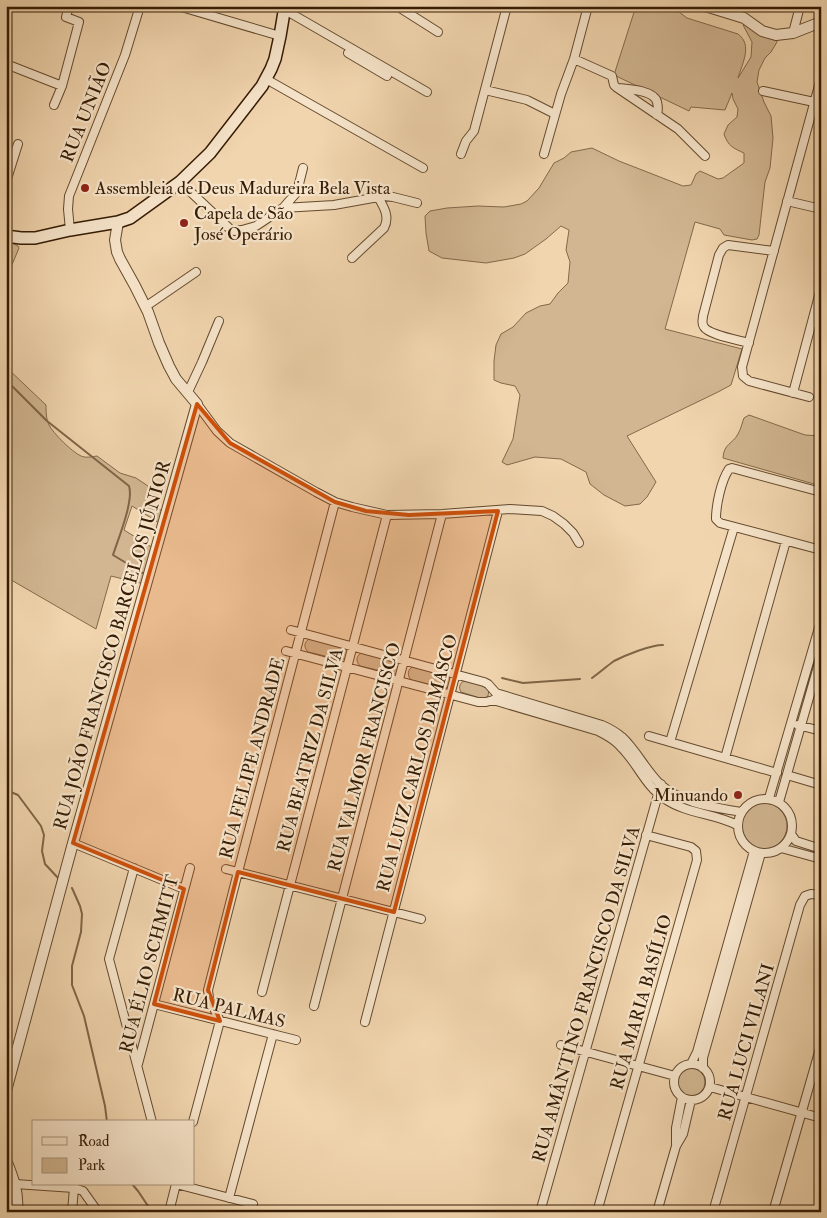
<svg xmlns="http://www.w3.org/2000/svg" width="827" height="1218" viewBox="0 0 827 1218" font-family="'IM FELL Double Pica',serif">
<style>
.green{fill:#d1b691;stroke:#83694a}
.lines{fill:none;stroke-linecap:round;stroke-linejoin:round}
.stream{stroke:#7f6547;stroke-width:2}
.minor-casing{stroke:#644a2e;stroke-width:10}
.tertiary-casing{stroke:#644a2e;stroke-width:12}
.secondary-casing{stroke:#351c04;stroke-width:14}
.minor{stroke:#f6e4ca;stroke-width:8}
.tertiary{stroke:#f6e4ca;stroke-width:10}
.secondary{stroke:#f6e4ca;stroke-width:11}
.marked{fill:#cd500b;fill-opacity:0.2;stroke:#cd500b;stroke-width:4;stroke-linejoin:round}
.poi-dot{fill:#8f2418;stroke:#f6e4ca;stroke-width:2}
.labels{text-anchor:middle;stroke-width:4.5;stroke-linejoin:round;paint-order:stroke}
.street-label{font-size:18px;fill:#351c04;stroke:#f6e4ca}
.poi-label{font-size:18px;fill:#351c04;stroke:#f6e4ca;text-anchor:start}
</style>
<rect width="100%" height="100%" fill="#f1d5ae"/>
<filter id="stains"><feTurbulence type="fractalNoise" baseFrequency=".004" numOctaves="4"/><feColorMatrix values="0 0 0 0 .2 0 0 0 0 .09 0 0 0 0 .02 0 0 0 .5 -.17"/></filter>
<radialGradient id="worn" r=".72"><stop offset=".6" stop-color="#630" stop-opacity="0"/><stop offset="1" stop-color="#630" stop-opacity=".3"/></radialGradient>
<path class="green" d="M636,6H676L679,12L687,18L738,34C753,45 742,64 738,78L751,57L752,42L743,25L745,23L776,39L777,42L771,52L765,58L759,70L757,82L764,102L771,116L773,138L770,168L765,182L759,235L757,239L752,240L724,235L720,229L695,222L665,329L742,349L731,385L718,392L627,436L656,482L647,497L640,504L625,506L604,495L590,484L586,472L561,459L535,457L507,465L502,462L513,439L520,395L515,386L501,383L494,380V361L496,345L501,334L513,327L526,313L540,306L550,304L558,293L568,283L570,262L566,250L569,230L561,226L546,239L525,254L514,258L486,263L442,258L429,251L426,233L425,216L430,211L447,208L478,206L504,207L521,204L527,201L539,188L554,163L564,158L571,152L592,148L619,161L683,186L691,185L696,174L700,171L718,179L723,178L744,163V153C733,148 728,146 724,134L728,125L737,117L738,109L733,99L732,93L725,110L691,107L689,111L614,75Z
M6,240L18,246L19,248L6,279Z
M6,367L46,405C46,411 46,419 49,425C53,433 72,452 81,456C86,458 91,457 97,456L120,473L136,478L148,486L149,503L164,512L161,524L132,506L124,530L153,548L144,584L111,576L96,629L6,577Z
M749,415L805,435L821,436V486L723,458C724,443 732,445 738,434C741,429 742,423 744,418Z
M311,638L345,647L348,653L347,657L342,660L308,652C303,647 304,641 311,638Z
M363,652L397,661L400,667L397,673L394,674L360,666C355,661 356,655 363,652Z
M414,666L448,675L451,681L448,687L445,688L411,680C407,675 407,669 414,666Z
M466,680L485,685L489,689L488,696L483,699L461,692C458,687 460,682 466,680Z
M741 826a23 23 0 1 1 46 0a23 23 0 1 1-46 0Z
M677 1082a14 14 0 1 1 28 0a14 14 0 1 1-28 0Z"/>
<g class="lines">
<path class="stream" d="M6,380L47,421L129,486C134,501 118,539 113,555L146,575
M502,678L523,683L580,679
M592,678C599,673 607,666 614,661C626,655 650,645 663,645
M6,790L18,795L41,826L44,835L42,851L45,864L59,879
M72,888L80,906L82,914L81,932L72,966V985L84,1016L105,1106L107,1122
M132,1184L138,1191L152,1212"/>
<defs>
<path id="minor" d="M178,6L280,36
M397,6L438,32
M285,10L427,92
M793,33L800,6
M348,53L387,76
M574,59L612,76L614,85L616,87L678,129L705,156
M6,64L62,86L79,22L66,17L69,6
M266,79L423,168
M618,88C628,89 654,90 657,102C658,106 658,111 657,115
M485,90L527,100L555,114
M763,91L814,102
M54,105L62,86
M461,154L466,141L474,131L507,6
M544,154L561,94L574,59L588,6
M6,182L18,144
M180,182L230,229L234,231L242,230L256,226L283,208L334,205L384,196L393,197L417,203
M787,201L821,209
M283,208L297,192L303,168
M70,230L68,209L69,196L125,55L140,6
M352,258L384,228C390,217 384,207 378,197
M145,307L196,272
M749,343C739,340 709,335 704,327C701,323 703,320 703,316L719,255L723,248L728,245L774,251
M188,392L202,362L219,321
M793,393L821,288
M809,397L749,381L743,376L742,367L821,78
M197,404L217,431L230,443L316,492L335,502L352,507L387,515L442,514L510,509L542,511L553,516L564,524L573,533L579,543
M821,492L732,468L729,469C721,481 716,505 716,519L720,523L821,550
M291,630L484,682L488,684L496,693
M286,651L478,702H486L493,700
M496,693L602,725C609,728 616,732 622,737C637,751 646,771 661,785C683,804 714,807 741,812
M493,700L598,731C606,735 614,739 620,746C637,762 645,786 665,799C687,814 714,813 737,825
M798,725L821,731
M649,736L777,773
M670,742L734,527
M725,758L786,541
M787,775L821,785
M769,798L821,621
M738 826a27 27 0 1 1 54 0a27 27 0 1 1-54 0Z
M779,802L821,656
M791,834L796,841L821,849
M73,843L184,889
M781,848L821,859
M134,868L109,959L152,1122
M226,869L421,919
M262,992L387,515
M154,1004L296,1040
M314,1006L442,514
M365,1022L498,511
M561,1045L675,1076
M138,1064L190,868
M691,1064L697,1052L754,851
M674 1082a18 18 0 1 1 36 0a18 18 0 1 1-36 0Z
M703,1068V1058L761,853
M710,1087L821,1118
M193,1122L220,1021L209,998L208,990L238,872L335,502
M676,1144V1128L682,1097
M15,1184L74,1188L83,1191L98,1212
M176,1184L253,1204
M229,1198L273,1034
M72,1212L74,1188
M169,1212L176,1184
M540,1212L661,784
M597,1212L697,860L696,851L691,847L646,835
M657,1212L676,1146L683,1134L691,1100
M713,1212L800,905L805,896L811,894L821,895
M773,1212L821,1045"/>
<path id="tertiary" d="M705,6L744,18L762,31L776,35L793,33L821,22
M6,1091L73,843L197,404L176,379L169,366L159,343L148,312L135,286L120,259L117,252L115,240L118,222
M6,1160C13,1177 19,1193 17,1212"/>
<path id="secondary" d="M6,236L21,238H35L70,230L118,222L130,218L180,182L210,153L262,86L271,69L275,59L280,36L285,6"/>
</defs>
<use href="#minor" class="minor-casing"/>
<use href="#tertiary" class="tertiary-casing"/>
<use href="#secondary" class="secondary-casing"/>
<use href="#minor" class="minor"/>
<use href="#tertiary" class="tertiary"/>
<use href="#secondary" class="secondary"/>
</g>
<path class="marked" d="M197,404L230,443L335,502L366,511L409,515L498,511L394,912L238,872L208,990L220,1021L154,1004L184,889L73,843Z"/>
<g class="poi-dot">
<circle cx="85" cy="188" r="5"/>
<circle cx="184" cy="223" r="5"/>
<circle cx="738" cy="795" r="5"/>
</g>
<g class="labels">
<g class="street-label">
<text transform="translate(86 112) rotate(-68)" y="6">RUA UNIÃO</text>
<text transform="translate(112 645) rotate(-74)" y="6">RUA JOÃO FRANCISCO BARCELOS JÚNIOR</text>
<text transform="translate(310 750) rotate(-75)" y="6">RUA BEATRIZ DA SILVA</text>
<text transform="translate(364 757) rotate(-75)" y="6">RUA VALMOR FRANCISCO</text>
<text transform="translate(252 758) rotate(-75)" y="6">RUA FELIPE ANDRADE</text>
<text transform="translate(417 763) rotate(-75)" y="6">RUA LUIZ CARLOS DAMASCO</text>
<text transform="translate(149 964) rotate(-75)" y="6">RUA ÉLIO SCHMITT</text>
<text transform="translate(586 994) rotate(-74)" y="6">RUA AMÂNTINO FRANCISCO DA SILVA</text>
<text transform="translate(641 1002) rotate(-74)" y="6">RUA MARIA BASÍLIO</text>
<text transform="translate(229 1008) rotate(14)" y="6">RUA PALMAS</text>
<text transform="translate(746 1042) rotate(-74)" y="6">RUA LUCI VILANI</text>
</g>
<g class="poi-label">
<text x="95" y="194">Assembleia de Deus Madureira Bela Vista</text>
<text x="194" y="219">Capela de São<tspan x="194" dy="21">José Operário</tspan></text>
<text x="728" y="801" text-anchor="end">Minuando</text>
</g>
</g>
<rect width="827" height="1218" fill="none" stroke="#f1d5ae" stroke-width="25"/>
<rect x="8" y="8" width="812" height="1203" fill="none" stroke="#351c04" stroke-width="2.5"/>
<rect x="12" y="12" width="802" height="1193" fill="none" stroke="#351c04"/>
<rect x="32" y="1120" width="162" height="65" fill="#f6e4ca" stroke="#a9947b"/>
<rect x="42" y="1137" width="25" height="8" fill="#f6e4ca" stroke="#a9947b"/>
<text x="78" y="1146" font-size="15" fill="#351c04">Road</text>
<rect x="42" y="1158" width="25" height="15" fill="#d1b691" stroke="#a9947b"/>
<text x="78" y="1170" font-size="15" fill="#351c04">Park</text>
<rect width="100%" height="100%" filter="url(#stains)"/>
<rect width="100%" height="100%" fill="url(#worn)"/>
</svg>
